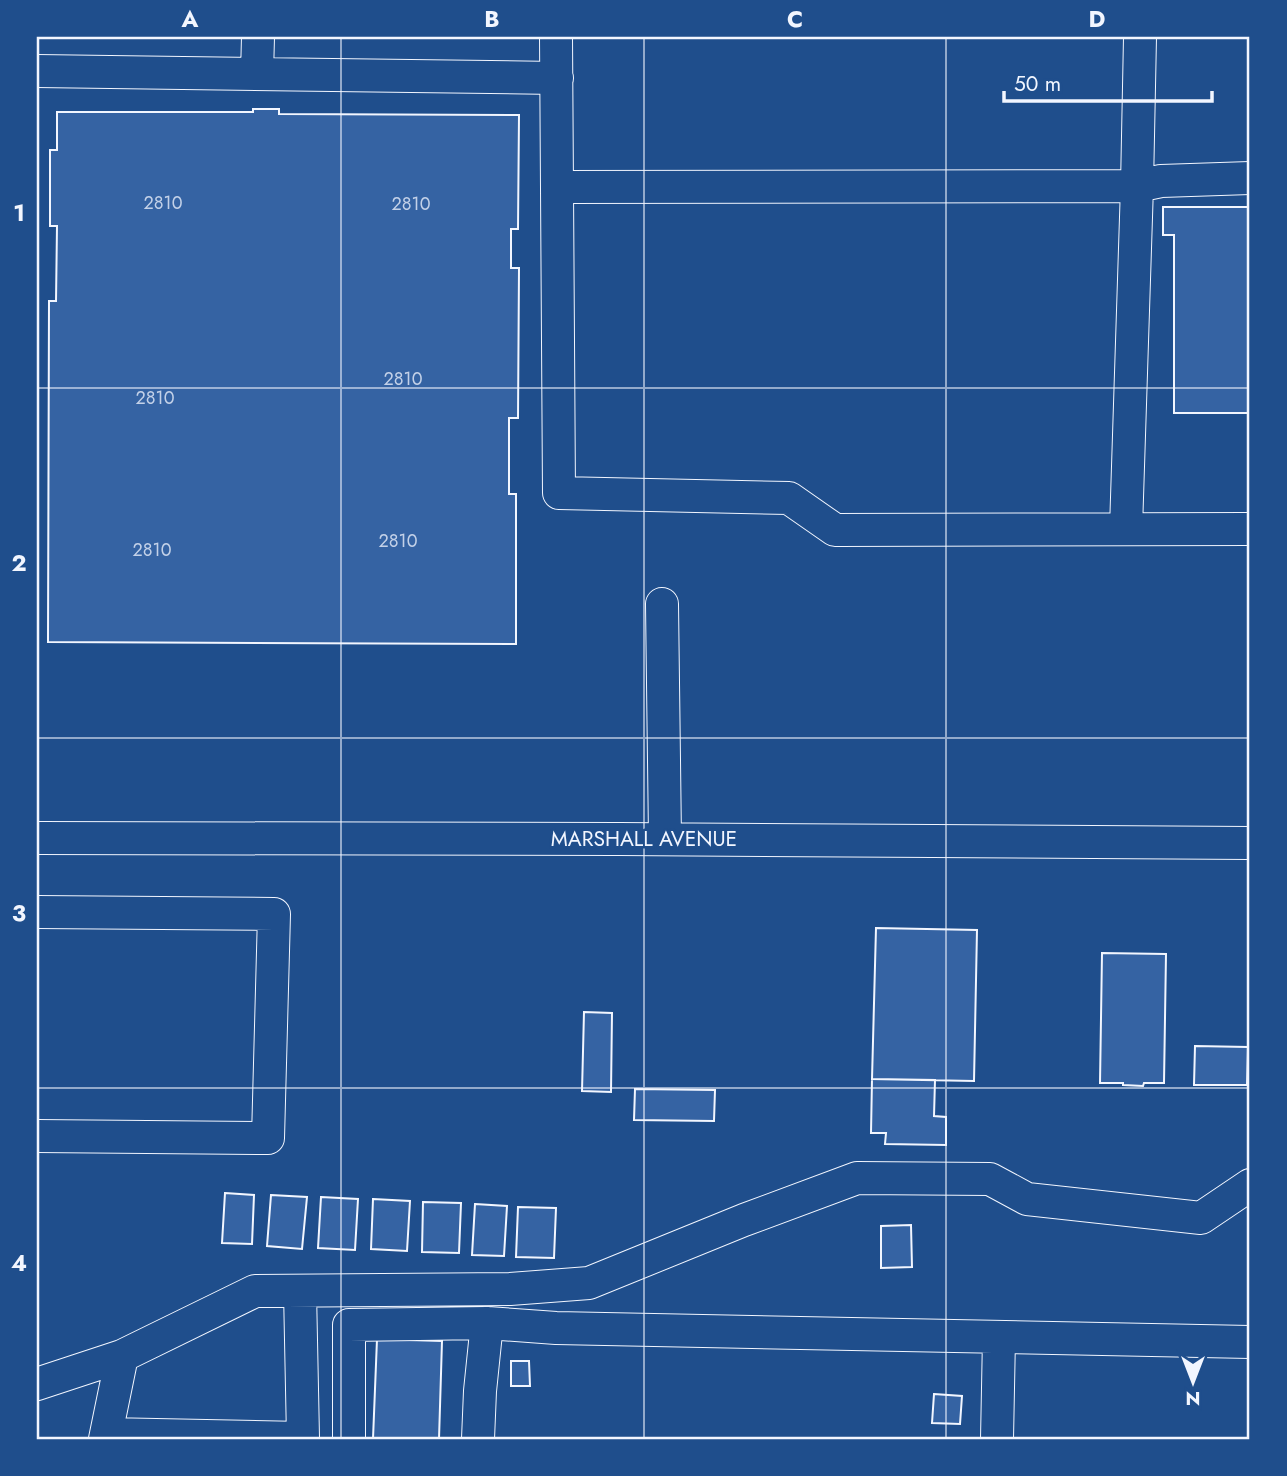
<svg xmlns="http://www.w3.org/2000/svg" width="1287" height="1476" viewBox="0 0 1287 1476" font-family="Jost,sans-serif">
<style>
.building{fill:#3563a3;stroke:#f2f6ff;stroke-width:2}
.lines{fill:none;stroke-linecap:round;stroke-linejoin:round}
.minor-casing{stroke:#f2f6ff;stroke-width:34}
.minor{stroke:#1f4e8c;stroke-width:32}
.grid{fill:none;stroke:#f2f6ff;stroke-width:2;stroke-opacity:0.55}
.labels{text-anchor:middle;stroke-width:5;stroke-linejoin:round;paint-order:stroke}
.number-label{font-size:18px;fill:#c3d1e8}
.street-label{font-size:21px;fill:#f2f6ff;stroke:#1f4e8c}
.neatline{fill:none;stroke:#f2f6ff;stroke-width:2.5}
.grid-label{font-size:23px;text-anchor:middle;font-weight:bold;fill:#f2f6ff}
</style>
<rect width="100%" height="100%" fill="#1f4e8c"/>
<path class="building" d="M253,109H279V114L519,115L518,229H511V268H519L518,418H509V494H516V644L48,642L49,301H56L57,226H50V150H57V112H253Z
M1163,207H1250V413H1174V235H1163Z
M876,928L977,930L974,1081L872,1079Z
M1102,953L1166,954L1164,1083H1144L1143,1086L1123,1085V1083H1100Z
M584,1012L612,1013L611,1092L582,1091Z
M1195,1046L1248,1047L1247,1085H1194Z
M872,1079L935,1080L934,1116L946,1117V1145L885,1144L886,1133H871Z
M635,1089L715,1090L714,1121L634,1120Z
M225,1193L254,1195L252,1244L222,1243Z
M271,1195L307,1197L302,1249L267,1246Z
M321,1197L358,1199L355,1250L318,1248Z
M373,1199L410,1201L407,1251L371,1249Z
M423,1202L461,1203L459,1253L422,1252Z
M475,1204L507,1206L504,1256L472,1255Z
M518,1207L556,1208L554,1258L516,1257Z
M911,1225L912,1267L881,1268V1226Z
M377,1339L442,1341L439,1439H373Z
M511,1361H529L530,1386H511Z
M934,1394L962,1396L960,1424L932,1423Z"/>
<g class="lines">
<defs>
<path id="minor" d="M556,37L559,493L789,498L835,530L1250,529
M37,71L557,78
M257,74L258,37
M557,187L1137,186L1161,181L1250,178
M1126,529L1137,186L1140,37
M662,604L665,839
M37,838L619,839L1250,843
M37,912L274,914L268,1138L37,1136
M37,1384L122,1356L255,1291L510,1289L589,1283L744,1220L857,1178L990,1179L1027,1199L1201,1218L1250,1185
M106,1434L303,1438L300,1291
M105,1439L122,1356
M349,1439V1325L487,1323L556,1328L1250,1342
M478,1439L480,1391L487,1323
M997,1439L999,1337"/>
</defs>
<use href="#minor" class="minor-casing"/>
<use href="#minor" class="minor"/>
</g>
<path class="grid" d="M341,37V1439M644,37V1439M946,37V1439M37,388H1250M37,738H1250M37,1088H1250"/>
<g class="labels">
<g class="number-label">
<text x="163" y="209">2810</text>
<text x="411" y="210">2810</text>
<text x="403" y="385">2810</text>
<text x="155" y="404">2810</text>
<text x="398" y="547">2810</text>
<text x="152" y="556">2810</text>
</g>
<g class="street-label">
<text x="644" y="846">MARSHALL AVENUE</text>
</g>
</g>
<rect width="1287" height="1476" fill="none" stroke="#1f4e8c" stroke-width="77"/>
<g transform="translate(1193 1382) rotate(180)" stroke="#1f4e8c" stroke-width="5" paint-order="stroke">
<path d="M0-5L12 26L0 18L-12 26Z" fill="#f2f6ff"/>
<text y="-10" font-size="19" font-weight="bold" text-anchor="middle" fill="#f2f6ff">N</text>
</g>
<path d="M1004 91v10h208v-10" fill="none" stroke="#f2f6ff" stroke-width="3.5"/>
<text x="1014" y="91" font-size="21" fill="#f2f6ff" stroke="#1f4e8c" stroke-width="5" paint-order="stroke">50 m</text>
<rect x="38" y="38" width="1210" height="1400" class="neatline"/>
<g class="grid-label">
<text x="190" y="27">A</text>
<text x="492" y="27">B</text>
<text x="795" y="27">C</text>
<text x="1097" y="27">D</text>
<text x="19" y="221">1</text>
<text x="19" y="571">2</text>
<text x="19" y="921">3</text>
<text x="19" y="1271">4</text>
</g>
</svg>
